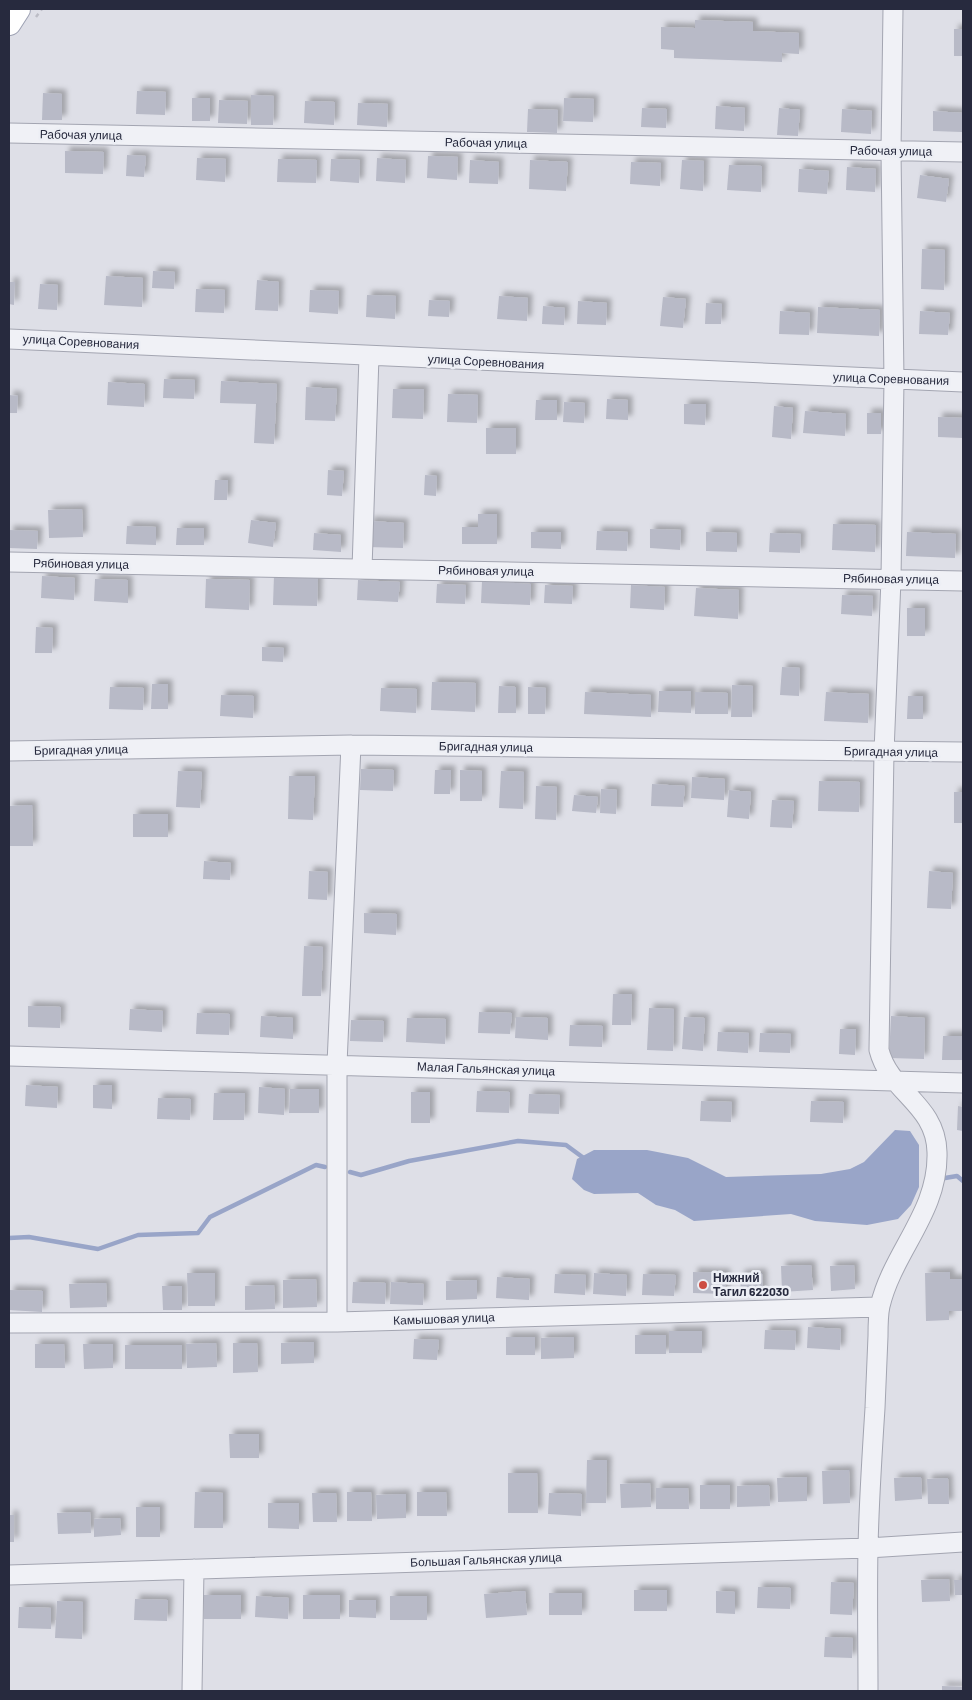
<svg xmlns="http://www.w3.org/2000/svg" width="972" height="1700" viewBox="0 0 972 1700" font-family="Barlow,sans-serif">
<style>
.water{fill:#99a5c8}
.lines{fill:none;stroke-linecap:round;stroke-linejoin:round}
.stream{stroke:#99a5c8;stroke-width:4.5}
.building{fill:#b8bac7;filter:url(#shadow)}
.minor-casing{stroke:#a3a5b1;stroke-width:21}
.major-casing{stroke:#9da1b3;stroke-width:26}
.path{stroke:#bcbdc6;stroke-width:2.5;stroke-dasharray:4 4;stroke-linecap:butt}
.minor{stroke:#f0f1f6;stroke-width:19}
.major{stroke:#fff;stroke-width:24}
.poi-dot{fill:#cd4c42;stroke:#edeff5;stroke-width:2}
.labels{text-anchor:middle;stroke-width:5;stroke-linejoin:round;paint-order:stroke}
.street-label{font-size:12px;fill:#272a3e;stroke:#edeff5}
.poi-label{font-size:12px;font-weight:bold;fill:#272a3e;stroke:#edeff5;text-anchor:start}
</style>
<defs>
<filter id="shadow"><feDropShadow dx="4.5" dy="-4.5" stdDeviation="2.5" flood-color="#0004"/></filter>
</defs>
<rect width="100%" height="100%" fill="#dedfe7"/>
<path class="water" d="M895,1130L910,1131L919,1145V1187L911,1205L898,1219L867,1225L815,1221L791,1214L694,1221L675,1210L656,1205L638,1193L594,1194L584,1190L572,1179L577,1159L594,1150H647L688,1158L726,1177L821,1174L850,1169L864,1162Z"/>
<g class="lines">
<path class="stream" d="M350,1172L361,1175L409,1161L518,1141L566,1145L585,1159
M945,1178L957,1176L963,1181
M9,1238L29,1237L98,1249L138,1235L198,1233L210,1217L316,1165L325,1167"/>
</g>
<path class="building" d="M695,20L753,22V31L799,33V54L782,53V62L674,58V50L661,49V27L695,28Z
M954,29H963V56H954Z
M137,91L166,92L165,115L136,114Z
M43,93L62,94V120H42Z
M251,95L274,96L273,125H251Z
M192,98H210V121H192Z
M564,98L594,99L593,122L563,121Z
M219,100L248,101L247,124L218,123Z
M305,101L335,102L334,125L304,123Z
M358,103L388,104L387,127L357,125Z
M716,106L745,108L744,131L715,129Z
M642,108L667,109L666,128L641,127Z
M779,108L800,110L798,136L777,135Z
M528,109L558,110L557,133L527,132Z
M842,109L872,111L871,134L841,132Z
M933,111L963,113L962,132L933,131Z
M65,151L104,152L103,174L65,173Z
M127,155L146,156L144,177L126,176Z
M428,156L458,157L457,180L427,178Z
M197,158L226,159L225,182L196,180Z
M377,158L406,160L405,183L376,181Z
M278,159L317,160L316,183L277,182Z
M331,159L360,160L359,183L330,181Z
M470,160L499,162L498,184L469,183Z
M530,160L568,162L566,191L529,189Z
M682,160L704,161L703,191L680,189Z
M631,162L661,163L660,186L630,184Z
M729,165L762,166L761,192L727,190Z
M847,167L876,169L875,192L846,190Z
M799,169L829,171L827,194L798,192Z
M920,175L949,179L946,202L917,198Z
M922,249L945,250L944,290L921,289Z
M153,271L175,272L174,289L152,288Z
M106,276L143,278L142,307L104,305Z
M257,280L279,282L278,311L255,310Z
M9,282H15L14,305L9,304Z
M40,284L58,285L57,310L38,309Z
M196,289L225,290L224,313L195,312Z
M310,290L339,291L338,314L309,312Z
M367,295L396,296L395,319L366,317Z
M499,296L528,298L527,321L497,319Z
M663,297L686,299L683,328L660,326Z
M429,300L450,301L449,317L428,316Z
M578,301L607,303L606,325L577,324Z
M706,303L722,304L721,324H705Z
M543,306L565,308L564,325L542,324Z
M818,307L880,310L879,336L817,333Z
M780,311L810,313L809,335L779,334Z
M920,311L950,313L948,335L919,334Z
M164,379L195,380L194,399L163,398Z
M221,381L277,384L274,444L254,443L256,404L220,403Z
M108,382L145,384L144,407L107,405Z
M306,387L337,389L335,421L305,420Z
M393,389H424L423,419L392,418Z
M448,394L478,395L477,423L447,422Z
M9,395L18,396L17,413H9Z
M607,399L628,400V420L606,419Z
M536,400H557V420H535Z
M564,402L585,403L584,423L563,422Z
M684,404H706L705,425L684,424Z
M774,406L793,408L791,439L772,437Z
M805,411L846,414L845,436L803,433Z
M867,413H881V434H867Z
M938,417L963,418V438L938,437Z
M486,428H516V454H486Z
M328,470L344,471L342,496L327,495Z
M425,475L437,476L436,496L424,495Z
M215,480H228L227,500H214Z
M82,509L83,537L49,538L48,510Z
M478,514H497V544H462V527H478Z
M251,520L276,523L273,547L248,543Z
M369,521L404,523L403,548L368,547Z
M833,524L876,525L875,552L832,550Z
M127,526L156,527V545L126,544Z
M177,528H204V545H176Z
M650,529L681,530L680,550L650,548Z
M9,530L38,531L37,549L9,548Z
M597,531L628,532L627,551L596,550Z
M531,532H561V549L531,548Z
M706,532L737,533V552L706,551Z
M907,532L956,534L955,558L906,556Z
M314,533L341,535V552L313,550Z
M770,533L801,534L800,553L769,552Z
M274,575L318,577L317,606L273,605Z
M42,576L75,578L74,600L41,598Z
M95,579L128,580V603L94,601Z
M206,579L250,580L249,610L205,608Z
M358,580L400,582L398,602L357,600Z
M482,581L531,584L530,605L481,603Z
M437,584L466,585L465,604L436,603Z
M545,585L573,586L572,604L544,603Z
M631,585L665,587L664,610L630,608Z
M696,588L739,590L738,619L694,616Z
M842,595L873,596L872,616L841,614Z
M907,608H925V636H907Z
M36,627L53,628L52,653H35Z
M262,647L284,648L283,662L262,661Z
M782,667L800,668L799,696L780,695Z
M432,682L476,683L475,712L431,710Z
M152,684H168V709H151Z
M732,685L753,686L752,717H731Z
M499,686L516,687V713H498Z
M110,687L144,688L143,710L109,709Z
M528,687L546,688L545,714H528Z
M381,688L417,689L416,713L380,711Z
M659,691H691V713L658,712Z
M585,692L651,695V717L584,714Z
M695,692L728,693V714H695Z
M826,692L869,694L868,723L824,721Z
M221,695L254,696L253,718L220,716Z
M908,696H923V719H907Z
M361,769L394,770L393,791L360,790Z
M435,770H451L450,794H434Z
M460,770L482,771V801H460Z
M178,771L202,772L200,808L176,807Z
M501,771L524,772L523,809L499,808Z
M289,776H315L313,820L288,819Z
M692,777L725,779L724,800L691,798Z
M819,781L860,782L859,812L818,811Z
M652,784L685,786L683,807L651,806Z
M536,786L557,787L556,820L535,819Z
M601,789L617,790L616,814L600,813Z
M729,790L751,792L749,819L727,817Z
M954,792H963V823H954Z
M574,795L598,797L596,813L572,811Z
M772,800L794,801L792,828L770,827Z
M32,805L33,846H9V806Z
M133,814H168V837H133Z
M204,861L231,863L230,880L203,879Z
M309,871L328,872L327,900L308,899Z
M929,871L953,873L951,909L927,908Z
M364,913L397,914L396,935L364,933Z
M304,946L323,947L321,996H302Z
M613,994H632L631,1025H612Z
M28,1006L61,1007L60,1028L28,1027Z
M649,1008L674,1009L673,1051L647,1050Z
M130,1009L163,1011L162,1032L129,1030Z
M479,1012L512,1013L510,1034L478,1033Z
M197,1013L230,1014L229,1035L196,1034Z
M261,1016L293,1018V1039L260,1037Z
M891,1016L925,1018L924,1059L889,1058Z
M516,1017L548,1018V1040L515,1038Z
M684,1017L705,1018L703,1051L682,1049Z
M407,1018L446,1019L445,1044L406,1042Z
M351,1020L384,1021L383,1042L350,1041Z
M570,1025L603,1026L602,1047L569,1046Z
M840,1029H856L855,1055L839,1054Z
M718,1032L749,1033L748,1053L717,1051Z
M760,1033L791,1034L790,1053L759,1052Z
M943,1036H963V1060H942Z
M26,1085L58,1087L57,1108L25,1106Z
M93,1085H112V1109L93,1108Z
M259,1087L285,1089L284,1115L258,1113Z
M290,1089H319V1113H289Z
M477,1091L510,1092L509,1113L476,1112Z
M411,1092H430V1123H411Z
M214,1093H245L244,1120H213Z
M529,1094L560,1095L559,1114L528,1113Z
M158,1098L191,1099L190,1120L157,1119Z
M701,1101L732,1102L731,1122L700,1121Z
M811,1101L844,1102L843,1123L810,1122Z
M958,1106L963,1107V1131L957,1130Z
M811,1265L813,1290L782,1292L781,1266Z
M854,1265L855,1289L831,1291L830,1266Z
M693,1272L726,1273L725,1294L693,1293Z
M950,1272V1279H963V1311H949V1320L926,1321L925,1273Z
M187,1273H215V1306H188Z
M594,1273L627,1275L626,1296L593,1294Z
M762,1273L763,1294L741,1295L740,1274Z
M555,1274L586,1275L585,1295L554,1293Z
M643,1274L676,1275L674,1296L642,1295Z
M497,1277L530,1279L529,1300L496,1298Z
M316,1279L317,1307L283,1308V1280Z
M477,1280V1299L446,1300V1281Z
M353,1282L386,1283L385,1304L352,1303Z
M391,1282L424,1284L423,1305L390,1304Z
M106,1283L107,1307L70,1308L69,1284Z
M274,1285L275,1309L245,1310V1286Z
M162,1286H182V1310H163Z
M10,1290L43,1291L42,1312L9,1310Z
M808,1327L841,1329L840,1350L807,1348Z
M765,1330L796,1331L795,1350L764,1349Z
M669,1331H702V1353H669Z
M635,1335H666V1354H635Z
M506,1337H535V1355H506Z
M574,1337V1358L541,1359V1338Z
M414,1339L439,1340L437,1360L413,1359Z
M314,1342V1363L281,1364V1343Z
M216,1343L217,1367L187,1368L186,1344Z
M233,1343H257L258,1372L233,1373Z
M35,1344H64L65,1368H35Z
M83,1344H113V1368L84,1369Z
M125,1345H182V1369H125Z
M229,1434H259V1458H230Z
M587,1460H607L606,1503H586Z
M849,1470L850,1503L823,1504L822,1471Z
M508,1473H537L538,1513H508Z
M807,1477V1501L778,1502L777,1478Z
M921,1477L922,1499L895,1501L894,1478Z
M948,1478L949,1504H928L927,1479Z
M650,1483L651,1507L621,1508L620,1484Z
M700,1485H730V1509H700Z
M769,1485L770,1506L737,1507V1486Z
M656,1488H688L689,1509H656Z
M195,1492L223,1493V1528H194Z
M347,1492H371L372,1521H347Z
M417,1492H446L447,1516H417Z
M312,1493H336L337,1522H313Z
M549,1493L582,1494L581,1516L548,1514Z
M406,1494V1518L377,1519L376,1495Z
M268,1503H299V1529L268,1528Z
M136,1507H160V1537H136Z
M90,1512L91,1533L58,1534L57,1513Z
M9,1515H14V1542H9Z
M120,1518L121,1535L94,1537V1519Z
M949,1579L950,1601L922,1602L921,1580Z
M954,1580H963V1595H955Z
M831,1582L854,1583L852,1615L830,1614Z
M758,1587L791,1588L790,1609L757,1608Z
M634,1590H667V1611H634Z
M525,1591L527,1615L486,1618L484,1594Z
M716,1591L735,1592V1614L716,1613Z
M549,1593H582V1615H549Z
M204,1595H241V1619H204Z
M303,1595H340V1619H303Z
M256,1596L289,1598L288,1619L255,1617Z
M390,1596H427V1620H390Z
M135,1599L168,1600L167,1621L134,1620Z
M349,1600H376V1618L349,1617Z
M57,1601L83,1602L82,1639L55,1638Z
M19,1607L51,1608V1629L18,1628Z
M825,1637L853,1638L852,1658L824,1657Z
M942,1686L963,1687V1691H942Z"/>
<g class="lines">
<defs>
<path id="minor" d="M9,133L963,152
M9,339L963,382
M9,562L963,581
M362,569L369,356
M9,751L351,745L963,752
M9,1056L963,1083
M337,1322V1064L351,745
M9,1323L337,1322L879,1307
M9,1575L868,1548L963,1542
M192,1691L194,1569
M868,1691C868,1643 867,1595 868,1548C869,1501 872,1454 875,1408C876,1384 877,1360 878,1336C878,1326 878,1315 880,1306C893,1251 939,1212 937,1152C936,1104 890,1093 879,1050L884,752L891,579L894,380L891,151L893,9"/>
<path id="major" d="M9,23L18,9"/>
</defs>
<use href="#minor" class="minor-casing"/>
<use href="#major" class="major-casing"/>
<path class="path" d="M36,17L42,9"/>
<use href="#minor" class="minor"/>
<use href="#major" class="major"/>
</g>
<circle class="poi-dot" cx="703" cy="1285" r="5"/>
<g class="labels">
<g class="street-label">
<text transform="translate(81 135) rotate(1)" y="4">Рабочая улица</text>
<text transform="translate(486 143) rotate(1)" y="4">Рабочая улица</text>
<text transform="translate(891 151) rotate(1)" y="4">Рабочая улица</text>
<text transform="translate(81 342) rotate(3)" y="4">улица Соревнования</text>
<text transform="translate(486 362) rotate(3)" y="4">улица Соревнования</text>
<text transform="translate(891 379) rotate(2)" y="4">улица Соревнования</text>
<text transform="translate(81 564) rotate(1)" y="4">Рябиновая улица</text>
<text transform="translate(486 571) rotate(1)" y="4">Рябиновая улица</text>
<text transform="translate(891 579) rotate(1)" y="4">Рябиновая улица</text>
<text transform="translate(486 747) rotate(1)" y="4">Бригадная улица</text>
<text transform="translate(81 750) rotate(-1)" y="4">Бригадная улица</text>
<text transform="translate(891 752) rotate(1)" y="4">Бригадная улица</text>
<text transform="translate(486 1069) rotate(2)" y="4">Малая Гальянская улица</text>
<text transform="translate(444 1319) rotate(-2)" y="4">Камышовая улица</text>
<text transform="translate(486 1560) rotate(-2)" y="4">Большая Гальянская улица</text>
</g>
<g class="poi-label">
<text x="713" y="1282">Нижний<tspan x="713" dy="14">Тагил 622030</tspan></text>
</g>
</g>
<rect width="972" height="1700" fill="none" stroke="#272a3e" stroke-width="20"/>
</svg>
